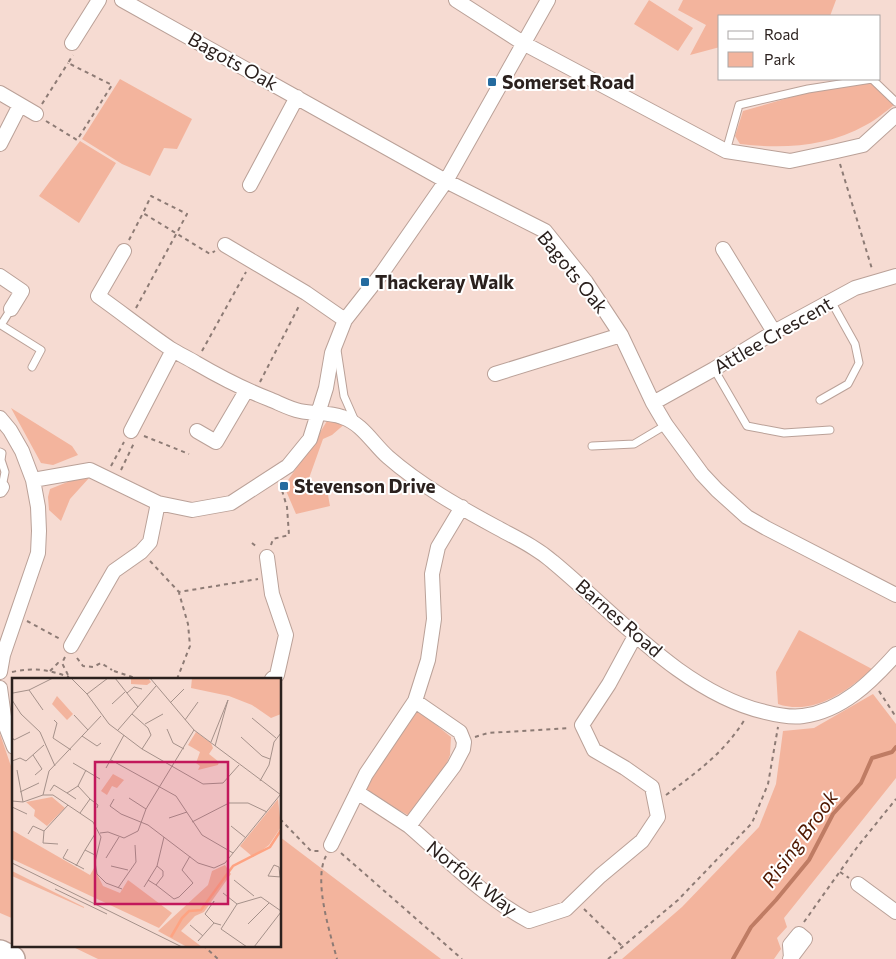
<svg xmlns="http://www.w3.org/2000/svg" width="896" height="959" viewBox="0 0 896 959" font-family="Commissioner,sans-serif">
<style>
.green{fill:#f3b49d}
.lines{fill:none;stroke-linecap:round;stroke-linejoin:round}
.stream{stroke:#bf7c64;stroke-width:4}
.lane-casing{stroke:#baa198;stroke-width:9}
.street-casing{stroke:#baa198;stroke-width:16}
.highway-casing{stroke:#baa198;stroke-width:28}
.path{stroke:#8d7b75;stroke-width:2;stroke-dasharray:4 4;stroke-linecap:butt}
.lane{stroke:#fff;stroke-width:7}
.street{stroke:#fff;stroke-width:14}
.highway{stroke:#fff;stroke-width:25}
.poi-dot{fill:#246b9f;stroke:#fff;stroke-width:2}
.labels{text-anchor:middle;stroke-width:4;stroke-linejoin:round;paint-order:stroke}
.street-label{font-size:19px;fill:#2b211e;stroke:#fff}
.poi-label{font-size:19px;font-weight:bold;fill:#2b211e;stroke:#fff;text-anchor:start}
.water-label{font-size:20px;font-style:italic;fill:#4f1801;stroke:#fff}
.inset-river{fill:none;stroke:#fea382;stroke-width:2.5}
.inset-road{fill:none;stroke:#a5918a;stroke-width:1}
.view{fill:#c2185b;fill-opacity:0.15;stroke:#c2185b;stroke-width:2.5}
.inset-edge{fill:none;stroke:#2b211e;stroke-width:2.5}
</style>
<rect width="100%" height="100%" fill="#f6dbd2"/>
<path class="green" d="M649,0L693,28L678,51L634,24Z
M683,0H836L830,16H720V47L690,55L706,25L678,10Z
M120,79L192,119L177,149L164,148L150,176L122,164L82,139Z
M871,83L894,105C885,112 876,120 866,125C827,147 783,149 740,144L735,136L743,111L809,92Z
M80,141L116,163L79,223L39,196Z
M11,408L72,446L78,455L53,465L41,463Z
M330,416L347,422L332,435L323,439L308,481L328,495L330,506L296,514L284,486L313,444Z
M89,478L70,499L61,521L49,510L48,497L50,489L75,479Z
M799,630L872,669C848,691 813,716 778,704L776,672Z
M873,694L896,724V778L784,918L787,927L777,938L781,949L774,959H622L682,907L759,827L776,784L783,731L814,728Z
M415,708L451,737L450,755L444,770L408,815L363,791Z
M0,734L14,775V919L0,913Z
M280,837L441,959H98L69,945H280Z"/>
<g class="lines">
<path class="stream" d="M733,959L751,927L776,900L809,860L833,814L861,783L872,758L892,752L896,747"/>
<defs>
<path id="lane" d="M726,151L739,105L808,89L872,79L896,102
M11,309L1,325L41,350L32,367
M337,350L344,396L355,421
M714,369L747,426L784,433L830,430
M820,400L848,384L859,363L855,344L831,301
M592,446L634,444L666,425
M0,452L2,453L1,460L5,472L2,487"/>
<path id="street" d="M122,0L446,181L545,231L586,282L621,335L653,403L666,425L702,474L717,490L747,517L766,528L896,595
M456,0L523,43L726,151L790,161L837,151L863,145L896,115
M72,43L99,0
M0,93L36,114
M0,144L20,105
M250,185L297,97
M225,245L306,293L345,320
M723,249L774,332
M124,251L98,296C122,313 146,332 171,349C179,354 188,358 196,363C220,377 243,389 269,399C279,403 290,409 300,411C314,414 329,412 342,417C363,424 373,444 388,457C420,485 459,507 496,527C516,538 536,547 553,562C616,614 683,693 765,712C777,715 791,718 803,716C842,711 871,682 896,654
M0,276L22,291L11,309
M495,374L621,335
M653,403L714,369L774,332L855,288L896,276
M0,418L10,430L22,451L33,480L38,507L39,531L38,553L3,655L0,672
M131,431L173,350
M197,431L216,442L246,391
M33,480L90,470L158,503L192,510L231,503L288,466L310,439L326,388L332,353L345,320L382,273L446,181L548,0
M0,490L2,487
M267,557L272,594L286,635L277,675L272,679
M71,646L114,571L141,552L150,542L158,503
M0,688L5,724L14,747
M357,792L409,826L454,766L463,749L464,742L460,732L415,701
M409,826C447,859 484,897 529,921L566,909L600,876L642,841L658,817L652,787L625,768L594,750L582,725L609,684L635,636
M331,845L366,774L415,701L428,660L434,619L432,574L438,547L462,507
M858,884L896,912
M790,959L805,939L799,934L790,945L791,958"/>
<path id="highway" d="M0,953L12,959"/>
</defs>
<use href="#lane" class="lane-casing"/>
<use href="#street" class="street-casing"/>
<use href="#highway" class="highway-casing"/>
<path class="path" d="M42,104L68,63
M46,121L77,140L112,85L68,63L73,55
M840,164L872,269
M129,240L143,213L210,254L215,251
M136,308L187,214L151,196L143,213
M202,351L246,272
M260,382L300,304
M144,436L189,454
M111,466L124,442
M121,470L134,443
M252,543L258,548
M271,545L273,539L289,535L287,507L281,487
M150,561L179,592L258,579
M27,621L60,639
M65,657L62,663L70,679
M77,658L83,666L93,667L101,663L112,670
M50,671L58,663H62
M114,671L132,677L133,679
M12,672C33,667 50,670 69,677
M177,679L190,646L188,624L179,593
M879,691L896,717
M475,737L488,733L570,728
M666,795C696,773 725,752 745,719
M280,819L311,851H319
M341,853L462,959
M326,856C313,880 330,933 337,959
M840,872L849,878
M584,909L623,947
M804,922L858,846L896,799
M203,945L218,959
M608,959L678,900L752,823L768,784L778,727"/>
<use href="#lane" class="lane"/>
<use href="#street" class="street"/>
<use href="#highway" class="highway"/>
</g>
<g class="poi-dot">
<rect x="487" y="77" width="10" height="10" rx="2.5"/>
<rect x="360" y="277" width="10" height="10" rx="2.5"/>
<rect x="279" y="481" width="10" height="10" rx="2.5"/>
</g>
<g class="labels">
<g class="street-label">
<text transform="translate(233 61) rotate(29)" y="7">Bagots Oak</text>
<text transform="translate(573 272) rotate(51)" y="7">Bagots Oak</text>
<text transform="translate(773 335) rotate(-30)" y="7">Attlee Crescent</text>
<text transform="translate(619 618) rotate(41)" y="7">Barnes Road</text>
<text transform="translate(472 878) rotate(38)" y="7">Norfolk Way</text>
</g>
<g class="poi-label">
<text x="502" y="89">Somerset Road</text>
<text x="375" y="289">Thackeray Walk</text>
<text x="294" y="493">Stevenson Drive</text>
</g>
<g class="water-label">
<text transform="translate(800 839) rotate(-54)" y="7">Rising Brook</text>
</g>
</g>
<g transform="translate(12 678)">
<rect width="269" height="269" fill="#f6dbd2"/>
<path d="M119,0H136L139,4L135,7L119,6ZM180,0H269V36L259,40L240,27L217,18L179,10ZM45,18L61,36L55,42L40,26ZM184,54L199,65L201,70L197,76L207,84L206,87L186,92L188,88L184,85L188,74L176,67ZM101,96L112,102L105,110L100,108L95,117L89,113ZM40,119L53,130L35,148L22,138L23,132L14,124ZM266,121L269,149L257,167L241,179L228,168ZM0,152L78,197L82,190L91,208L108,215L116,202L160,235L147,250L0,181ZM213,187L219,196L192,234L183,238L169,253L190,269H175L146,253L196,207L200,193ZM0,193L72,229V230L0,198Z" fill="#f3b49d"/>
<path class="inset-river" d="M159,259L170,240L177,233L189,232L221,188L258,169L269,152"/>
<path class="inset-road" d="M59,0L75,16L97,46L130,71L191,106L211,105L227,87M103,0L126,29M138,0L182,52L269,117M17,12L31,32M1,15L17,12L41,0M115,15L122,9L130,11M75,16L96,0M0,22L9,36L28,54L43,88M158,25L172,11M100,26L113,14M120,36L136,50L139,57L130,71M62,37L76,52M240,40L264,60M42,42L45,45L41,60L59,72M173,42L186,24M133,46L151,36M155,51L161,65L172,71M106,52L144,8M70,58L85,68L89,65M0,59L2,62L18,54M229,59L250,78L258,81M199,64L216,22L203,68M21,77L30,91L23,97M99,82L164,118L190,157L221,175M0,83L8,80L14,83L32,67M61,85L88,101M94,90L112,57M5,92L11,124M74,92L66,108L78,121M248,103L257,87L262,64L269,55M38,113L42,107L55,115M8,114L27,105M31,117L37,93L89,38M117,120L134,131M64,121L55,115L66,108M102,121L98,128L109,136L136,147L186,185L202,190L213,185L268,117M0,123L11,124L31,117H41L81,144L89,159L83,184L85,196L94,205L110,211M0,129L15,136M68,135L78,121L86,127L85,130M157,140L175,134M180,144L217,125H236L255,134M219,148L234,160M88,155L96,154L112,160L126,153L134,131L182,52M16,156L21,148L32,153M46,166L31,165L32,153L56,127M56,171L51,180L72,191M73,172L83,156M94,180L107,159M0,185L170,269M64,188L73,172L85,178M99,188L116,192M268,199L267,189L262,187L256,198L269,199M136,202L144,207L151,198V193L145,188M222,202L242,218M144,207L162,221L167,219L181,205L170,192L178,178M132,209L145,188L152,159M106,210L124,184L123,167M43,211L95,236M211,215L225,226M201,226L202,223L193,236L202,245L209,247M236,246L257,225M178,247L191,258M186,263L202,245M235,269L209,251L225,226L249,219L269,233M242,269L269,234"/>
<path class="view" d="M83,84H216V226H83Z"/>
<rect width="269" height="269" class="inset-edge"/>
</g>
<rect x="718" y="15" width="162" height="65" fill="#ffffff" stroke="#aaa6a5"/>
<rect x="728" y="31" width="25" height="8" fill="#ffffff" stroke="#aaa6a5"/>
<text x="764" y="40" font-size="15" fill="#2b211e">Road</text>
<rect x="728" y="52" width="25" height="15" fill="#f3b49d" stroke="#aaa6a5"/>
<text x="764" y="65" font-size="15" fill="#2b211e">Park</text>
</svg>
